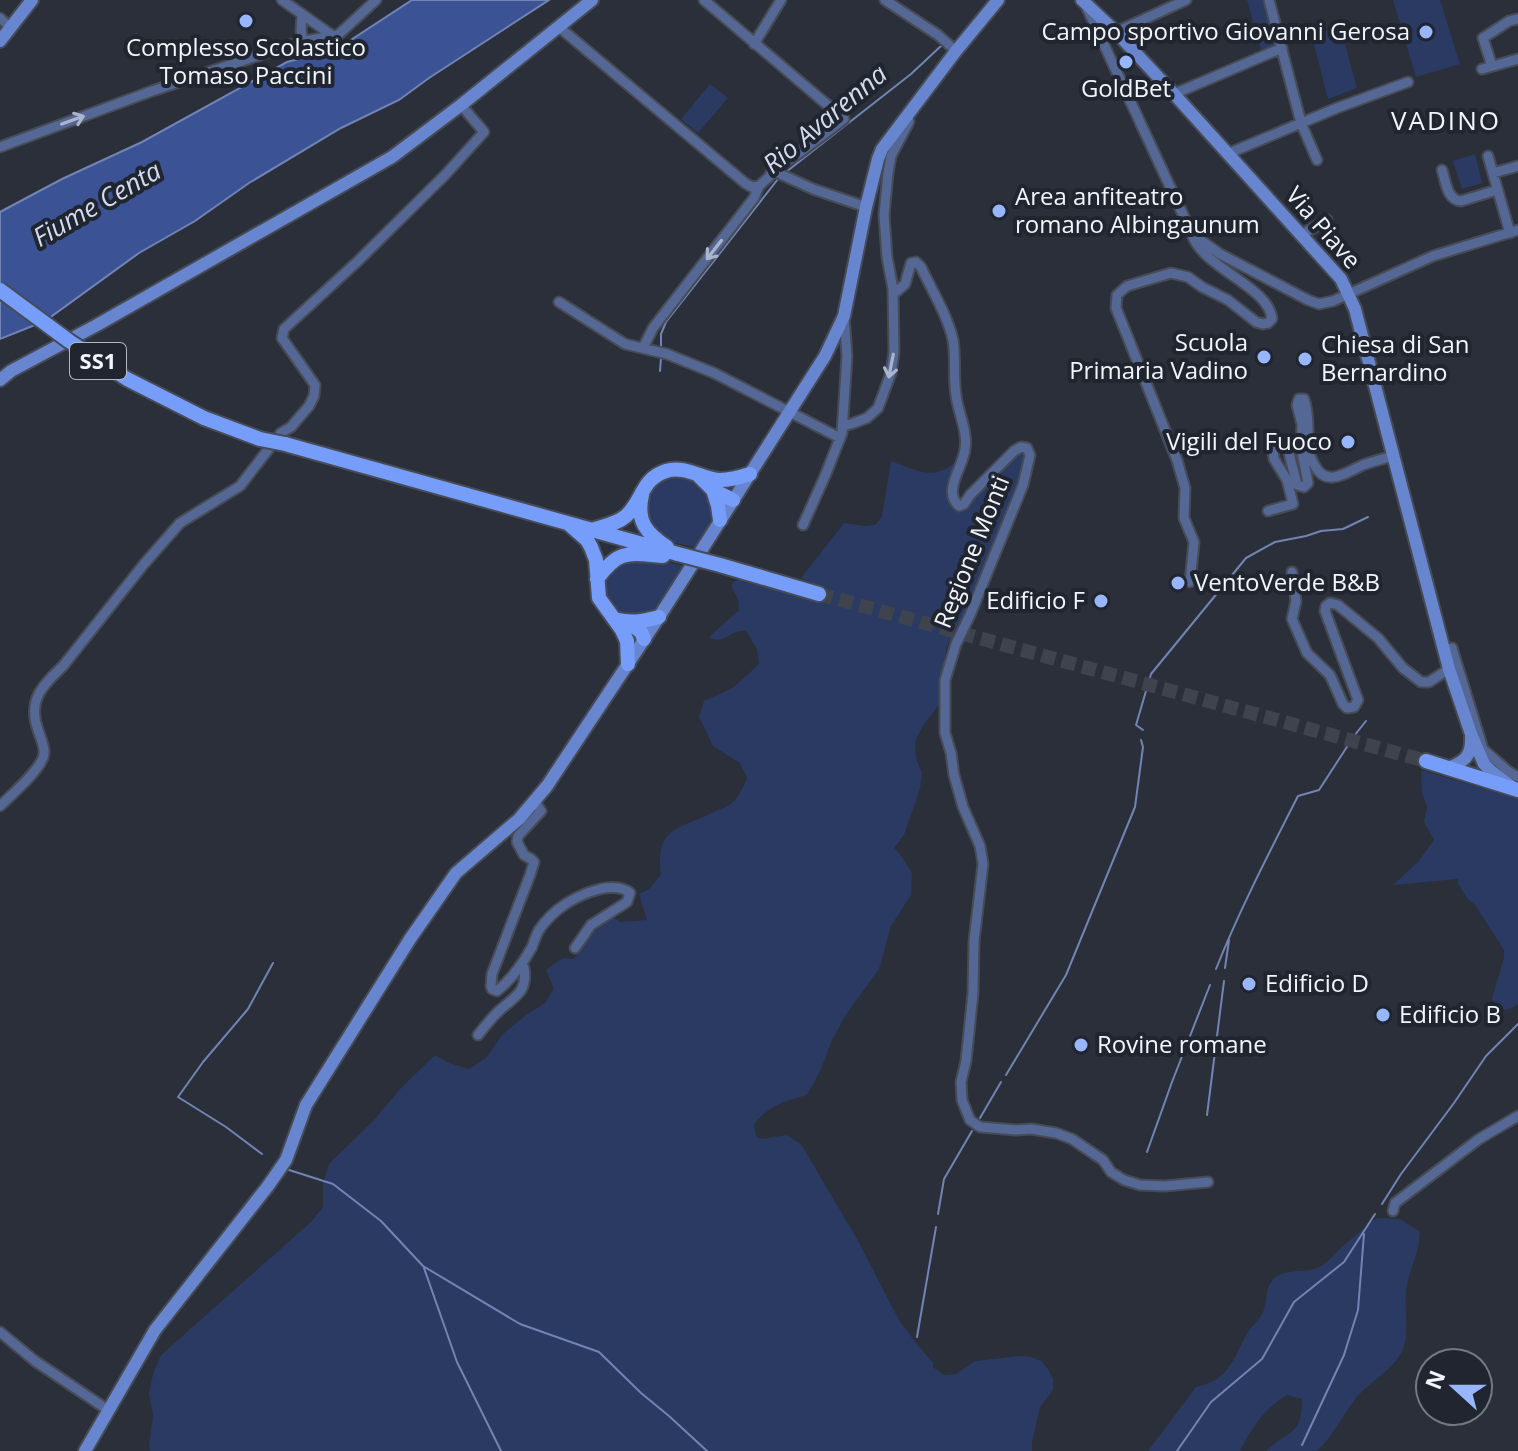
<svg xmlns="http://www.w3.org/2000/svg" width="1518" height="1451" viewBox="0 0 1518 1451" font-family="'Open Sans',sans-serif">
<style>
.green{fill:#2a3a62}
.water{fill:#3b5395;stroke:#7284b4;stroke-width:2}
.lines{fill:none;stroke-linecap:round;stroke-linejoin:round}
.stream{stroke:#7284b4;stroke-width:2}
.primary-tunnel{stroke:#3e434d;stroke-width:14;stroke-dasharray:14 7;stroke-linecap:butt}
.street-casing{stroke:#464b55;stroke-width:13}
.secondary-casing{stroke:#464b55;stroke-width:16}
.primary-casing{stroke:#464b55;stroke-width:18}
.street{stroke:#546795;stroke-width:9}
.secondary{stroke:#6886cf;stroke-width:12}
.primary{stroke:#779dfb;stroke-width:14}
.primary-bridge-casing{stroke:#464b55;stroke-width:18;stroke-linecap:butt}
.primary-bridge{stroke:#779dfb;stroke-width:14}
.oneway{stroke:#abb5ce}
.poi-dot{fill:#98b6fd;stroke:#20252f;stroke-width:3}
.labels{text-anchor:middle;stroke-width:8;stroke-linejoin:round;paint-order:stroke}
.shield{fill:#20252f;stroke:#b3b7be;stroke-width:2}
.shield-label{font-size:22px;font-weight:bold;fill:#f2f5fc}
.poi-label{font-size:24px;fill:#f2f5fc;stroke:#20252f;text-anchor:start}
.street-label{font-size:24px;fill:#f2f5fc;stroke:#20252f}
.water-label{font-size:26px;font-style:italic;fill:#d3dcef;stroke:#20252f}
.neighbourhood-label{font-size:26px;letter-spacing:2px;fill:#f2f5fc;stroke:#20252f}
</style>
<rect width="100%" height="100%" fill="#2a2f3a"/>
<path class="green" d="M1247,0H1266L1279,45L1261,50Z
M1393,0H1440L1460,64L1416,77Z
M1340,26L1357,88L1328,99L1312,36Z
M710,84L728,98L698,133L681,119Z
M1475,154L1482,183L1462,189L1453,161Z
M1022,453L1025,455L1026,458L1003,524L974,595L946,649L939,705L922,727L915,742L916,758L922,773L920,789L904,835L894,848L900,854L912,873L911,895L891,926L879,969L847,1013L832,1040L821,1069L807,1095C786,1101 767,1106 754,1125L756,1136L762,1139L786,1135L801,1144L857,1239L899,1320L916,1343L933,1363V1367L944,1375L956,1374L975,1361L1020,1356L1031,1357L1041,1361L1048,1369L1053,1379V1390L1040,1407L1032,1443V1451H150L149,1447L153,1415L149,1394L153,1374L161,1355L311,1222L323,1207V1184L329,1164L374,1120L402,1087L435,1055L449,1063L469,1069L486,1058L502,1035L526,1015L545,1003L554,989L546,970L563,958L574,959C587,942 593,928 614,918L620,922L647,920L639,894L649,889L661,875C655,826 678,830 714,812C719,809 726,808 731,804C739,797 743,787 747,778L740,763L713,746L699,717L704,701L733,688L759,664L757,649L746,631C731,629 724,646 709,637L739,610L738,599L731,585L734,581L740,580L787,591H823L822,587L801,578L844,523L864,526L875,525L882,517L891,461C915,469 932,482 954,463C955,479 946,488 951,504L961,510L1013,456Z
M666,476H692L711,495L713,517L696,547L665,541L646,522C646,498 644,490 666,476Z
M651,558L683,566L653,613L618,616C600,595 599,587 614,564Z
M1421,770L1518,799V1004C1506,1013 1498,1011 1492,998L1504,958V950L1475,905L1467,898L1458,884V879L1393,885L1418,862L1434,840L1424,822L1427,807L1422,792Z
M1377,1218L1400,1219L1420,1232C1419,1257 1408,1270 1406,1292C1404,1312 1411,1335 1401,1353C1392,1370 1370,1382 1357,1397C1343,1414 1334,1435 1317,1451H1266C1289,1429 1302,1437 1302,1399L1287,1395C1266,1407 1250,1429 1240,1451H1148L1196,1387C1231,1380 1233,1357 1249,1330C1253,1325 1258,1321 1261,1316C1267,1306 1265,1295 1269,1286C1276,1268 1299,1273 1314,1269C1327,1265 1333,1255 1343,1246C1354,1237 1365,1227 1377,1218Z"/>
<path class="water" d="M412,0H549L429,78L399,100L341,128L249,183L195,221L139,253L45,321L0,339V212L62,179L142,142L287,62L337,49Z"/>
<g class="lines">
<path class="stream" d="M786,172L911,74L941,46
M661,346V334L666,322L778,179
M660,371L661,358
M1143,730L1136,725L1151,674L1246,558L1275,542L1306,536L1321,531L1343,529L1368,517
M1225,968L1229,940
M1216,969C1240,909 1269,853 1298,796L1319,790L1354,736L1366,721
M1006,1075L1066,975L1135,807L1143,747L1141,740
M1207,1115L1224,981
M980,1118L1001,1082
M1147,1152L1172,1082L1210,985
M262,1154L226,1127L178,1097L203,1062L248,1009L273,963
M286,1169L333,1184L381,1221L423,1266L520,1324L599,1352L641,1393L669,1416L707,1451
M1382,1204L1401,1174L1454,1103L1486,1056L1518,1024
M938,1214L944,1179L972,1131
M424,1268L457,1362L501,1451
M917,1337L936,1227
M1302,1445L1344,1355L1358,1310L1364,1234
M1177,1451L1211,1402L1262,1359L1294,1302L1344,1262L1375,1214"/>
<path class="primary-tunnel" d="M819,594L1426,761"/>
<defs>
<path id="street" d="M282,0L333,36
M885,0L938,35L956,51
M1269,0L1301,123L1317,160
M1087,8L1192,234L1220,254L1308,300L1319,304L1333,301L1433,256L1518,230
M302,14L301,30L303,41
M0,18L11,28
M559,27L745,183L752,187L759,186
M1116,32L1186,0
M754,44L781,0
M1492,66L1483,38L1509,21L1518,19
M1482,69L1518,59
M1174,94L1282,48
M0,147L152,91L299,42L338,35L376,0
M1227,154L1337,108L1408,82
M1488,156L1510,233
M1442,170C1446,182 1447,200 1461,201L1497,190
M778,173L813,189L866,207
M1493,173L1518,166
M1301,235L1327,220
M893,289L897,291L905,284L911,263L916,262L921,267C932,291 947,314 953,340C956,356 953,378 956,395C958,413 968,431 965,449C963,468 942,491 959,506L964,504L970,495L1014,451L1021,447L1027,448L1030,455L1023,485L970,615L956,644L945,680V733L951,753L954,775L963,807L980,846L983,864L974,941L973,993L966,1061L961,1082L962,1100L970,1120L980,1127L1016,1130L1031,1129L1056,1133L1072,1139L1103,1160L1111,1172L1124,1180L1140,1185L1165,1186L1208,1182
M559,302L625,344L667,354L714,373L840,438
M643,348L653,328L754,198L759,186L769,177L773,169L798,154L844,119L704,0
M843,426L851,424L867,418L878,408L891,373L894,352L893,289L887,257L884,215L888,173L891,156L909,122L908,115
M1268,511L1293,504L1287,480L1274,459L1273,450L1278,444L1284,445L1288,449L1297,485L1304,487L1308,483L1301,447L1302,424L1297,405L1299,399H1304C1310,416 1307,432 1309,449C1309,455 1312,461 1315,466C1327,488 1347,472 1363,465C1373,461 1383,459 1393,456
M803,525L825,476L842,433L847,356L844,316
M1292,572L1296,601L1292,619L1307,653L1330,675L1343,704L1347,708L1354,707L1358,700L1325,611L1326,606L1330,603L1338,605L1378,638L1403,668L1421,682H1429L1449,669
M1190,582L1194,542L1184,518L1185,488L1177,460L1116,308L1117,295L1127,286L1171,273L1188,277L1202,287L1228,300L1256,322L1263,324L1268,323L1272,319C1269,287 1207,270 1193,237
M1444,650L1452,648L1483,749L1509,772L1518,777
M535,802L541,811L518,836L517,842L524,855L531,859L534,862L530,875L492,974L491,986L492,989L497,991C511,980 523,963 532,947C534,942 536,935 539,930C553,909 576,895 600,889C610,887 622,886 630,893L627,902L591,925L575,948
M0,806C11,795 42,769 44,754C45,746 40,737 38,730C27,700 43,685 63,666L144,564L180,523L240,486L281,433L291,427L309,406L314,396L315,385L282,338L284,329L358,261L446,174L484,132L461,105
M478,1035C485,1026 492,1017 500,1010C515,996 528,992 524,968L519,967
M1393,1211L1395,1203L1479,1139L1518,1116
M0,1332L35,1361L108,1410"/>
<path id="secondary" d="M1082,0L1116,32L1174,94L1341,279L1355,309L1449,669L1471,734L1484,764L1491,771L1511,786
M0,41L32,0
M0,380L11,371L97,325L392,157L461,105L592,0
M1448,768C1465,762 1472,755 1471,737
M85,1451L155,1330L268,1186L286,1160L306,1105L410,939L456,873L519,819L547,786L659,617L825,356L844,316L866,207L878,159L882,149L956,51L998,0"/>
<path id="primary" d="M204,418L260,439
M285,444L678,554
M698,475L713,490L733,500
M713,490L718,506L720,520
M642,495C636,521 646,533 667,547
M570,525L587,540L591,547L596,560L599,598L622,630L627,641L628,664
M592,530C603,526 617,524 626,516C643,501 641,479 666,471C685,465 702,479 720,480C731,480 741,477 750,474
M720,565L819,594
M597,579C619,549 628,553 663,556
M614,619C631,623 642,622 659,617
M628,622L641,632L644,639
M1426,761L1518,790"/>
</defs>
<use href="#street" class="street-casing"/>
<use href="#secondary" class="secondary-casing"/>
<use href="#primary" class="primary-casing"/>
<use href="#street" class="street"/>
<use href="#secondary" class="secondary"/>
<use href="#primary" class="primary"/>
<defs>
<path id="primary-bridge" d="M0,290L69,341L127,379L204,418
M260,439L285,444
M678,554L720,565"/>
</defs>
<use href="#primary-bridge" class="primary-bridge-casing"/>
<use href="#primary-bridge" class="primary-bridge"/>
</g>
<defs><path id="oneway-shaft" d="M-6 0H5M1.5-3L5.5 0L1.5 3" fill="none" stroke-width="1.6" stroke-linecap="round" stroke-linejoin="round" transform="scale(2)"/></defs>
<g class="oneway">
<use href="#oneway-shaft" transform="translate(73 120) rotate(-20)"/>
<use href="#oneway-shaft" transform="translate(714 250) rotate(128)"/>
<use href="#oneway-shaft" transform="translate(891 366) rotate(101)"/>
</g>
<g class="poi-dot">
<circle cx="246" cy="21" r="8"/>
<circle cx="1426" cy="32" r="8"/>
<circle cx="1126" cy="62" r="8"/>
<circle cx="999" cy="211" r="8"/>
<circle cx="1264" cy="357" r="8"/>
<circle cx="1305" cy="359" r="8"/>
<circle cx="1348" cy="442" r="8"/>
<circle cx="1178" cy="583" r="8"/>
<circle cx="1101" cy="601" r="8"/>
<circle cx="1249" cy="984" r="8"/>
<circle cx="1383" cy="1015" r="8"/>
<circle cx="1081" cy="1045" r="8"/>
</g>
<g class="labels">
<rect class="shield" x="70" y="343" width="56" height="36" rx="6"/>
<g class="shield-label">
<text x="98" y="369">SS1</text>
</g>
<g class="poi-label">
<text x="1410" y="40" text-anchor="end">Campo sportivo Giovanni Gerosa</text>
<text x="246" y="56" text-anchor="middle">Complesso Scolastico<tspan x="246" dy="28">Tomaso Paccini</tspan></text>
<text x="1126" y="97" text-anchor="middle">GoldBet</text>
<text x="1015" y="205">Area anfiteatro<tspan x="1015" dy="28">romano Albingaunum</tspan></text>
<text x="1248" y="351" text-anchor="end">Scuola<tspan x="1248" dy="28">Primaria Vadino</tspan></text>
<text x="1321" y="353">Chiesa di San<tspan x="1321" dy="28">Bernardino</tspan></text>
<text x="1332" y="450" text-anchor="end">Vigili del Fuoco</text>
<text x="1194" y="591">VentoVerde B&amp;B</text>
<text x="1085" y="609" text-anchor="end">Edificio F</text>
<text x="1265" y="992">Edificio D</text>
<text x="1399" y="1023">Edificio B</text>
<text x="1097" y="1053">Rovine romane</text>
</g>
<g class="street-label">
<text transform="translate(1323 228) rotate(49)" y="8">Via Piave</text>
<text transform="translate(972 552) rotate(-68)" y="8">Regione Monti</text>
</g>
<g class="water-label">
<text transform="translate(825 119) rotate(-40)" y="9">Rio Avarenna</text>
<text transform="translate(97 204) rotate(-30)" y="9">Fiume Centa</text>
</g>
<g class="neighbourhood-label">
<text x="1446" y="130">VADINO</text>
</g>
</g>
<g transform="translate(1454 1387) rotate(291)"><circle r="38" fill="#20252f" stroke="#747881" stroke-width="2"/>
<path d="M0-6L14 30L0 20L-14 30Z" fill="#98b6fd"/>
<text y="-12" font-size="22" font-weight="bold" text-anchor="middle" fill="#f2f5fc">N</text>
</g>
</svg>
